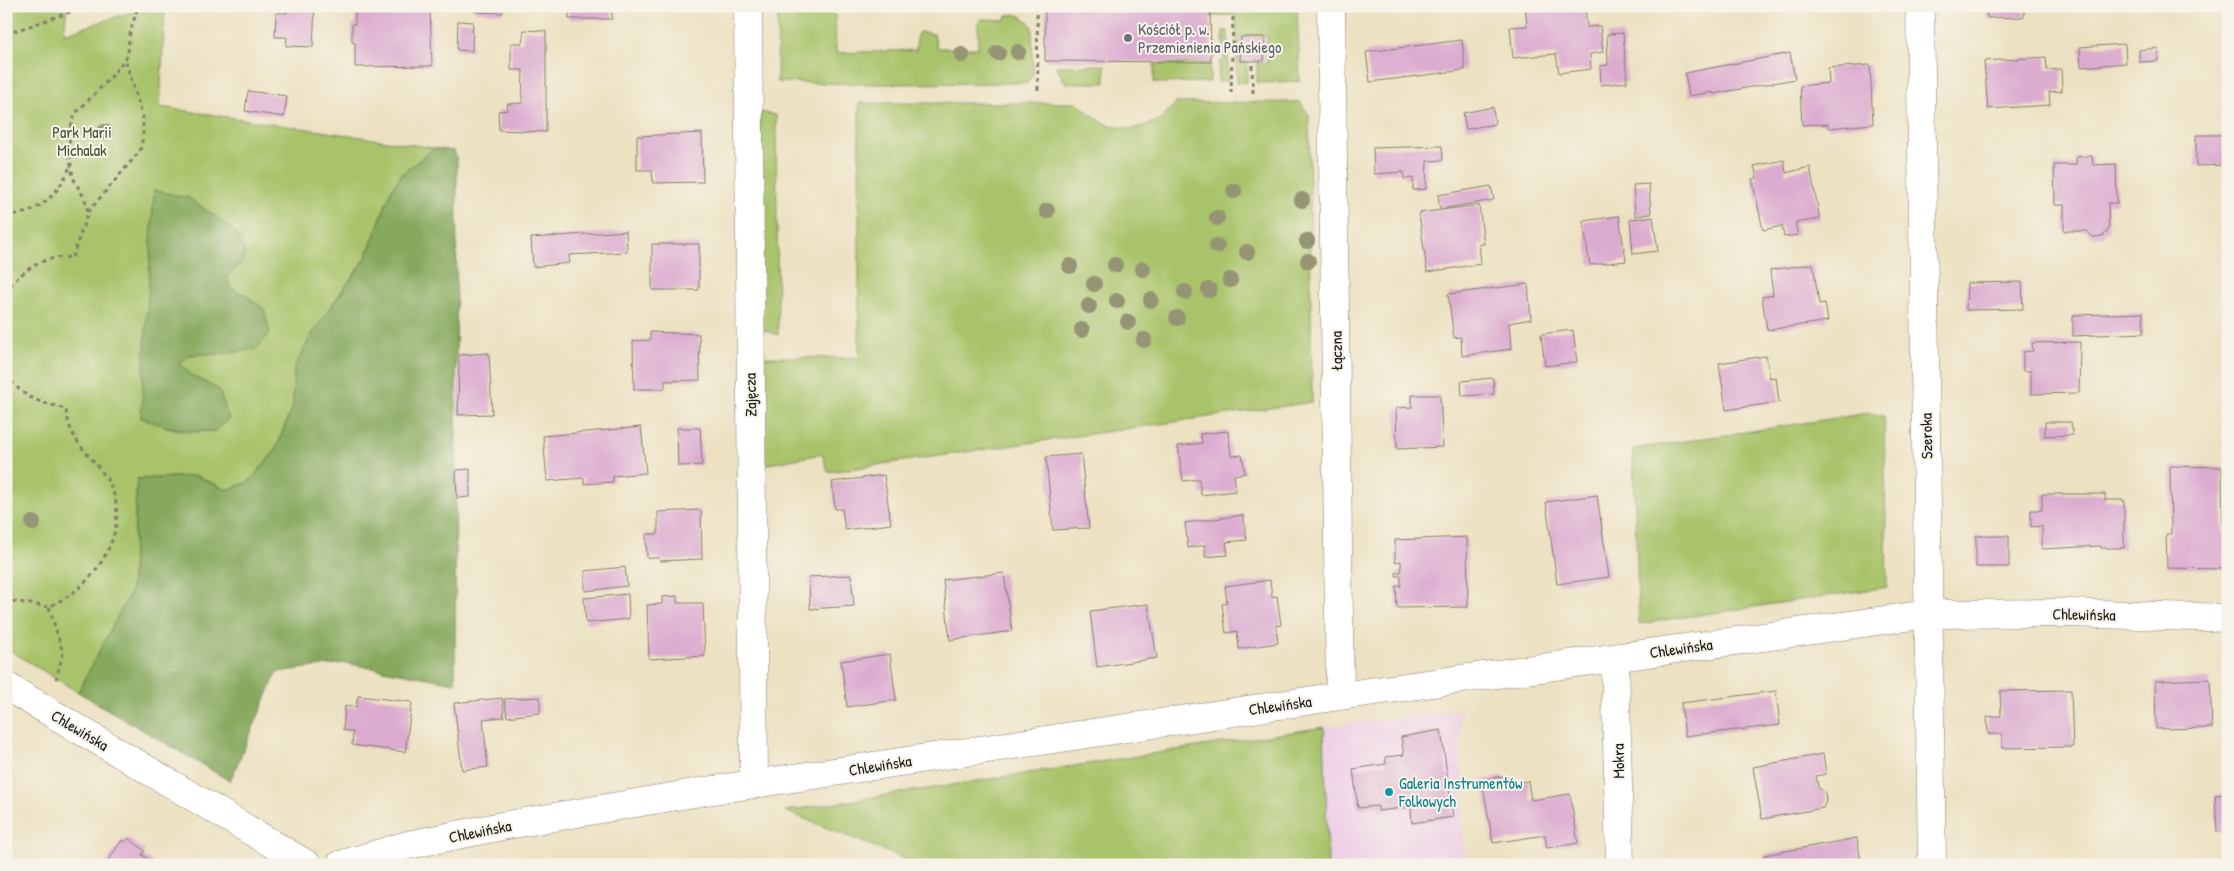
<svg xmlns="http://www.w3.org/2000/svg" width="2234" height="871" viewBox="0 0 2234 871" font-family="'Patrick Hand',sans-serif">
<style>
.built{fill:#eed0e7}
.green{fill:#a8c369;stroke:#627042;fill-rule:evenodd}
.forest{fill:#86a95d;stroke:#51623c}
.building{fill:#dcacd0}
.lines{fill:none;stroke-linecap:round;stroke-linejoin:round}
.minor-casing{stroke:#847e6e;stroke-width:29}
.path{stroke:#847e6e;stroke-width:3;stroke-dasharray:4 4;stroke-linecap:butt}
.minor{stroke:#fff;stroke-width:28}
.tree{fill:#959575}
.worship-dot{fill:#6b7280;stroke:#f7f3e8;stroke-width:2}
.culture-dot{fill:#0f9aa8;stroke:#f7f3e8;stroke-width:2}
.labels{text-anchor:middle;stroke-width:4;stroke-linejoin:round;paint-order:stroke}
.worship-label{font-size:16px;fill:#5b616d;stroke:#f7f3e8;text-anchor:start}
.park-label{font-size:16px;fill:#4d5637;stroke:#f7f3e8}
.street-label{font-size:16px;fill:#1c1c1c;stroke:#f7f3e8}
.culture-label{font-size:16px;fill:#0d838f;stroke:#f7f3e8;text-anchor:start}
</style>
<rect width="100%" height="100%" fill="#f7f3e8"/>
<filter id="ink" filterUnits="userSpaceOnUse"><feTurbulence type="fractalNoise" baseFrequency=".02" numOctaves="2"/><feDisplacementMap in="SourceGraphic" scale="10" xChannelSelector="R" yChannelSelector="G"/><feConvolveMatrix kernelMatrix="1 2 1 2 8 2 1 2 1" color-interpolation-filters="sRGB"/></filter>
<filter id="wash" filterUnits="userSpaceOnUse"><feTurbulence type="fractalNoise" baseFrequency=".0096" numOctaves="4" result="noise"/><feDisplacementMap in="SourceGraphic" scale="20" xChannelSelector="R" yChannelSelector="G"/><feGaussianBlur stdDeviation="1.12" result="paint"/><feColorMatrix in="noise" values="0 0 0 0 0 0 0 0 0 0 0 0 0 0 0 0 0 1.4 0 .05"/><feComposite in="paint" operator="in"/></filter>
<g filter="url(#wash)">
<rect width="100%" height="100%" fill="#ece1c1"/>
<path class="built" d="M1460,710L1464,865H1328L1324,727Z"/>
<path class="green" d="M6,6H67L64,34L150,6H165L160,107L434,148L401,175L391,191L366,258L333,303L294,369L293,405L275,451L249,482L227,490L196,476L137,479L131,591L78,692L6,648ZM188,198L235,232L242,262L227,276L230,288L247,296L230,353L190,355L179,364L193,376L219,390L216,431L189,432L166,427Z
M778,6H826L835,16L836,53L916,50L917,35L919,32L934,34L937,48H978V23L981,19L1005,20V17C1017,11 1024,17 1032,26L1033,75L1027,83H1022L872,84L777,82Z
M1210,6H1297L1300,81L1257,83V63H1267V36H1241L1239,62H1247V82L1237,83L1236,15L1210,16Z
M1223,31H1228V81L1218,82L1219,62L1224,61Z
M1210,63V82L1154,83V64Z
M1105,65V83H1065L1056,66Z
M1300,102L1309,115L1312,402L828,472L822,454L763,465V357L859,358V103H1077L1100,121L1111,126L1133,129L1158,121L1176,103Z
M760,112L776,115L778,335L761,329Z
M1869,413L1884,416L1887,587L1639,624L1633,449Z
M1324,727L1328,865H920L785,811Z"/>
<path class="forest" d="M434,148L454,151L457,161L455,683L345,663L277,672L230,781L78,692L131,591L137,479L196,476L227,490L249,482L275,451L293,405L294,369L312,334L366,258L391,191L401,175Z
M154,190L188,198L215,216L235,232L245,252L242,262L227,276L230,288L247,296L264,309L270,333L256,349L230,353L190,355L179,363L193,376L219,390L229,419L216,431C187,432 168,428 141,418Z"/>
<g id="blocks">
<path class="building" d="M288,6H315L313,47L286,46L287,37H275L276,13H287Z
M355,6H430L432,66L355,67V43L352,42V24H355Z
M475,6H503V13L475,12Z
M569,6H612V19H569Z
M1045,6H1210L1211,62L1045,61Z
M1525,6H1585L1587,27L1600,26L1603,52L1590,54L1591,69L1559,73L1556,54L1513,58L1510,27L1527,26Z
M1795,6H1822V7L1795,11Z
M1986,6H2024V17L1987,18Z
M458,21L473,22L472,51L457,50Z
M524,30L546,31V132L499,130L498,111L508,110L507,104L522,103L523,70H511V43H522Z
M1623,33L1627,82L1601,85L1600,66L1608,65L1607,34Z
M1241,37H1265L1264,61H1240Z
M1462,40L1465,70L1370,82L1366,52Z
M2125,44L2126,63L2081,67L2080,47Z
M2158,48V61L2139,62V50Z
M1790,53L1795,79L1713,94V92L1689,96L1685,73Z
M2046,57L2047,70L2061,69L2062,91L2049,92L2050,105L1988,109L1984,61Z
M1870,65L1873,124L1828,128V124L1802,125L1800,86L1829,83L1828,68Z
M248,91L287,96L284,117L245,111Z
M1493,107L1495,124L1466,129L1463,113Z
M702,133L703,182L653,183L652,170H637V136Z
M2196,135H2227L2228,165L2196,166Z
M1442,146L1443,160L1427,161L1426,189L1413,190V178L1404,179V172L1374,174L1373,148Z
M2092,156L2093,165L2116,164L2117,203H2108L2109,229L2103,236L2093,237L2087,231H2064V205H2055L2054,165H2076V157Z
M1784,160L1786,173L1810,167L1820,219L1795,223L1798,235L1784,237L1782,226L1763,230L1752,179L1757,178L1754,166Z
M1649,184L1651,214L1635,216L1633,185Z
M1491,186L1494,200L1440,209L1438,195Z
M1479,205L1484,244H1479L1481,264L1427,272L1419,213Z
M1619,216L1626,261L1590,265L1583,221Z
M1653,217L1658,251L1633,254L1630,219Z
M626,231L627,252L569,255L570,263L533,267L531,238Z
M652,244H699V290H652Z
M1813,264L1819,304L1825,303L1828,321L1767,330L1762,297L1773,295L1770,270Z
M2022,282L2023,309L1966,310L1967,283Z
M1528,284L1531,319L1509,323L1511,349L1462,356L1461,337L1454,338L1448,294Z
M2143,313L2144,333L2073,336V315Z
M1573,330L1577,362L1545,366L1541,334Z
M650,332L699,334L700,380L665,381V389H634L633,341L650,340Z
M2080,342L2079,393L2031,394V371H2023V352L2033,351L2032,343Z
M489,353L492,414L458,415L459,355Z
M1766,356L1770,378L1776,377L1779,402L1726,410L1719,363Z
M1493,378L1494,394L1462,396L1461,381Z
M1412,395H1440L1443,447L1397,449L1396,408L1412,407Z
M2045,422H2071L2073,435L2045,436Z
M641,427L646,473L613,476V482L598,483L584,484V478L547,481L543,436Z
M677,428H700L702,465L678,466Z
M1228,431L1231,456L1242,455L1245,473L1234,475L1236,491L1201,495L1199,479L1183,481L1178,446L1202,443L1200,434Z
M1081,454L1089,528L1053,530L1046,457Z
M2170,466L2222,467L2223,535H2228V569L2167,568L2166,534H2171Z
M470,469V497L457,498L456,470Z
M884,475L891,524L845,530L842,509H835L832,482Z
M2042,494H2105V500H2124V548H2101V546L2042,549V526L2031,527V510H2042Z
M1597,495L1609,577L1557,584L1546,502Z
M701,510L702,559L660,561L659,558H647L646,534H658V512Z
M1243,515L1247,540L1226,542L1228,555L1205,557V545L1188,548L1185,523Z
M1976,536H2009V567H1976Z
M1467,537L1468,607L1397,608L1396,586H1401V576H1396V573L1401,572V561L1395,562V540Z
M625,567L627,586L585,591V571Z
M1004,573L1012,631L950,640L943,580Z
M851,575L854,606L810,609L809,577Z
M1270,580L1272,597L1277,596L1281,625L1276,626L1278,643L1239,649L1237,631L1226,633L1222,604L1227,603L1225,586Z
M628,594L629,619L586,623L584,598Z
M677,596V603H703L705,656L649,659L647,605L662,604V597Z
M1148,604L1157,658L1097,667L1090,611Z
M890,654L896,700L847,707L841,661Z
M2210,679L2212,728L2156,729L2155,681Z
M2071,690L2073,747L2002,748V734H1988L1987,717L2001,716L2000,691Z
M1776,691L1780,725L1685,736L1681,703Z
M358,696L412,702L405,752L352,745L353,732L343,730L345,706L356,707Z
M540,697V713L507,717L504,699Z
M502,698L504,717L483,719L488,767L462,770L454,703Z
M1441,730L1453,817L1412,823L1411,807L1378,811V806L1358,808L1353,769L1386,764L1385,757L1404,755L1401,737Z
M1823,754L1826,774L1816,776L1818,787L1825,793L1826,801L1823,808L1762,819L1753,767Z
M1503,776L1504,784L1528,781L1531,800L1570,794L1578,843L1547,848L1545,835L1493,843L1482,780Z
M2228,794V831L2217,832L2215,795Z
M128,838L145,851L142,855L153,862L151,865H105L122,840L125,842Z
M1857,838L1861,860L1836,865H1766L1764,855Z"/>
</g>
</g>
<g filter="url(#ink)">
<use href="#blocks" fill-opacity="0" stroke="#847e6e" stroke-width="1"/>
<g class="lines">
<defs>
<path id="minor" d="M748,6L754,784
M1331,6L1340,696
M1920,6L1932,865
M1615,658L1620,865
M6,686L308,865
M340,865L408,845L502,826L700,792L1340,696L1928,614L2068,613L2228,618"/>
</defs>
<use href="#minor" class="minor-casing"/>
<path class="path" d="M1037,6L1038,93
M6,34L88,6
M1252,65L1253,93
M1231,93L1233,17
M88,211L85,199L73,178L69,151L70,130L75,114L111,77L128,55L129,37L138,6
M6,214C36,218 61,192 70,166
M6,293C18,271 48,253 72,258L88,212L140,151L143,137V118L125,59
M6,375C26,400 37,401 66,409C69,444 93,455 108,481C131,521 105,568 73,593C66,598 57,602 49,607L6,600
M49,607L63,653L56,679"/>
<use href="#minor" class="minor"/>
</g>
<g class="tree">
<circle cx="1018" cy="52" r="8"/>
<circle cx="998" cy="53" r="8"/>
<circle cx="962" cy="55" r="8"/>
<circle cx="105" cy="132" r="8"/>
<circle cx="1234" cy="191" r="8"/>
<circle cx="1302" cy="200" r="8"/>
<circle cx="1047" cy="211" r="8"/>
<circle cx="1217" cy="218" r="8"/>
<circle cx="1307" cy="241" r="8"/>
<circle cx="1217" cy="246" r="8"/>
<circle cx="1247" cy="252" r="8"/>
<circle cx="1308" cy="261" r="8"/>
<circle cx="1115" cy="265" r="8"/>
<circle cx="1070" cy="266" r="8"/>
<circle cx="1143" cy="269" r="8"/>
<circle cx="1230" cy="280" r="8"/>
<circle cx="1094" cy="284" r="8"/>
<circle cx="1209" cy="290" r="8"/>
<circle cx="1185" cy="292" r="8"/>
<circle cx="1151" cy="300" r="8"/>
<circle cx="1117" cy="301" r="8"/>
<circle cx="1089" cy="306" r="8"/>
<circle cx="1177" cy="318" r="8"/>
<circle cx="1128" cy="322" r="8"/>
<circle cx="1082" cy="330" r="8"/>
<circle cx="1144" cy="340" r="8"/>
<circle cx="33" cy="523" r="8"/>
</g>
</g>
<circle class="worship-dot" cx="1128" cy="38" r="5"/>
<circle class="culture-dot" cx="1389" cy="792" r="5"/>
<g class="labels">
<g class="worship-label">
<text x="1138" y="35">Kościół p. w.<tspan x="1138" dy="18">Przemienienia Pańskiego</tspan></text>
</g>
<g class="park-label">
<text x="82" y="138">Park Marii<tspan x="82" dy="18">Michalak</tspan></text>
</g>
<g class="street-label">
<text transform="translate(1336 351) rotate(-91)" y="6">Łączna</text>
<text transform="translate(750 395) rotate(-91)" y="6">Zajęcza</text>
<text transform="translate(1926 436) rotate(-91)" y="6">Szeroka</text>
<text transform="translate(2084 614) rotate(1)" y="6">Chlewińska</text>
<text transform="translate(1681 648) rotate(-8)" y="6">Chlewińska</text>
<text transform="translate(1280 705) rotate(-8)" y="6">Chlewińska</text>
<text transform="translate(80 730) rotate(31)" y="6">Chlewińska</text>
<text transform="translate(1618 761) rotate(-91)" y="6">Mokra</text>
<text transform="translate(880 765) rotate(-9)" y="6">Chlewińska</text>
<text transform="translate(480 831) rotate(-11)" y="6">Chlewińska</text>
</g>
<g class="culture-label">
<text x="1399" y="789">Galeria Instrumentów<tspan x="1399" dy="18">Folkowych</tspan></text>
</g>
</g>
<rect width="2234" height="871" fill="none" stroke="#f7f3e8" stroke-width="25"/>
</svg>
